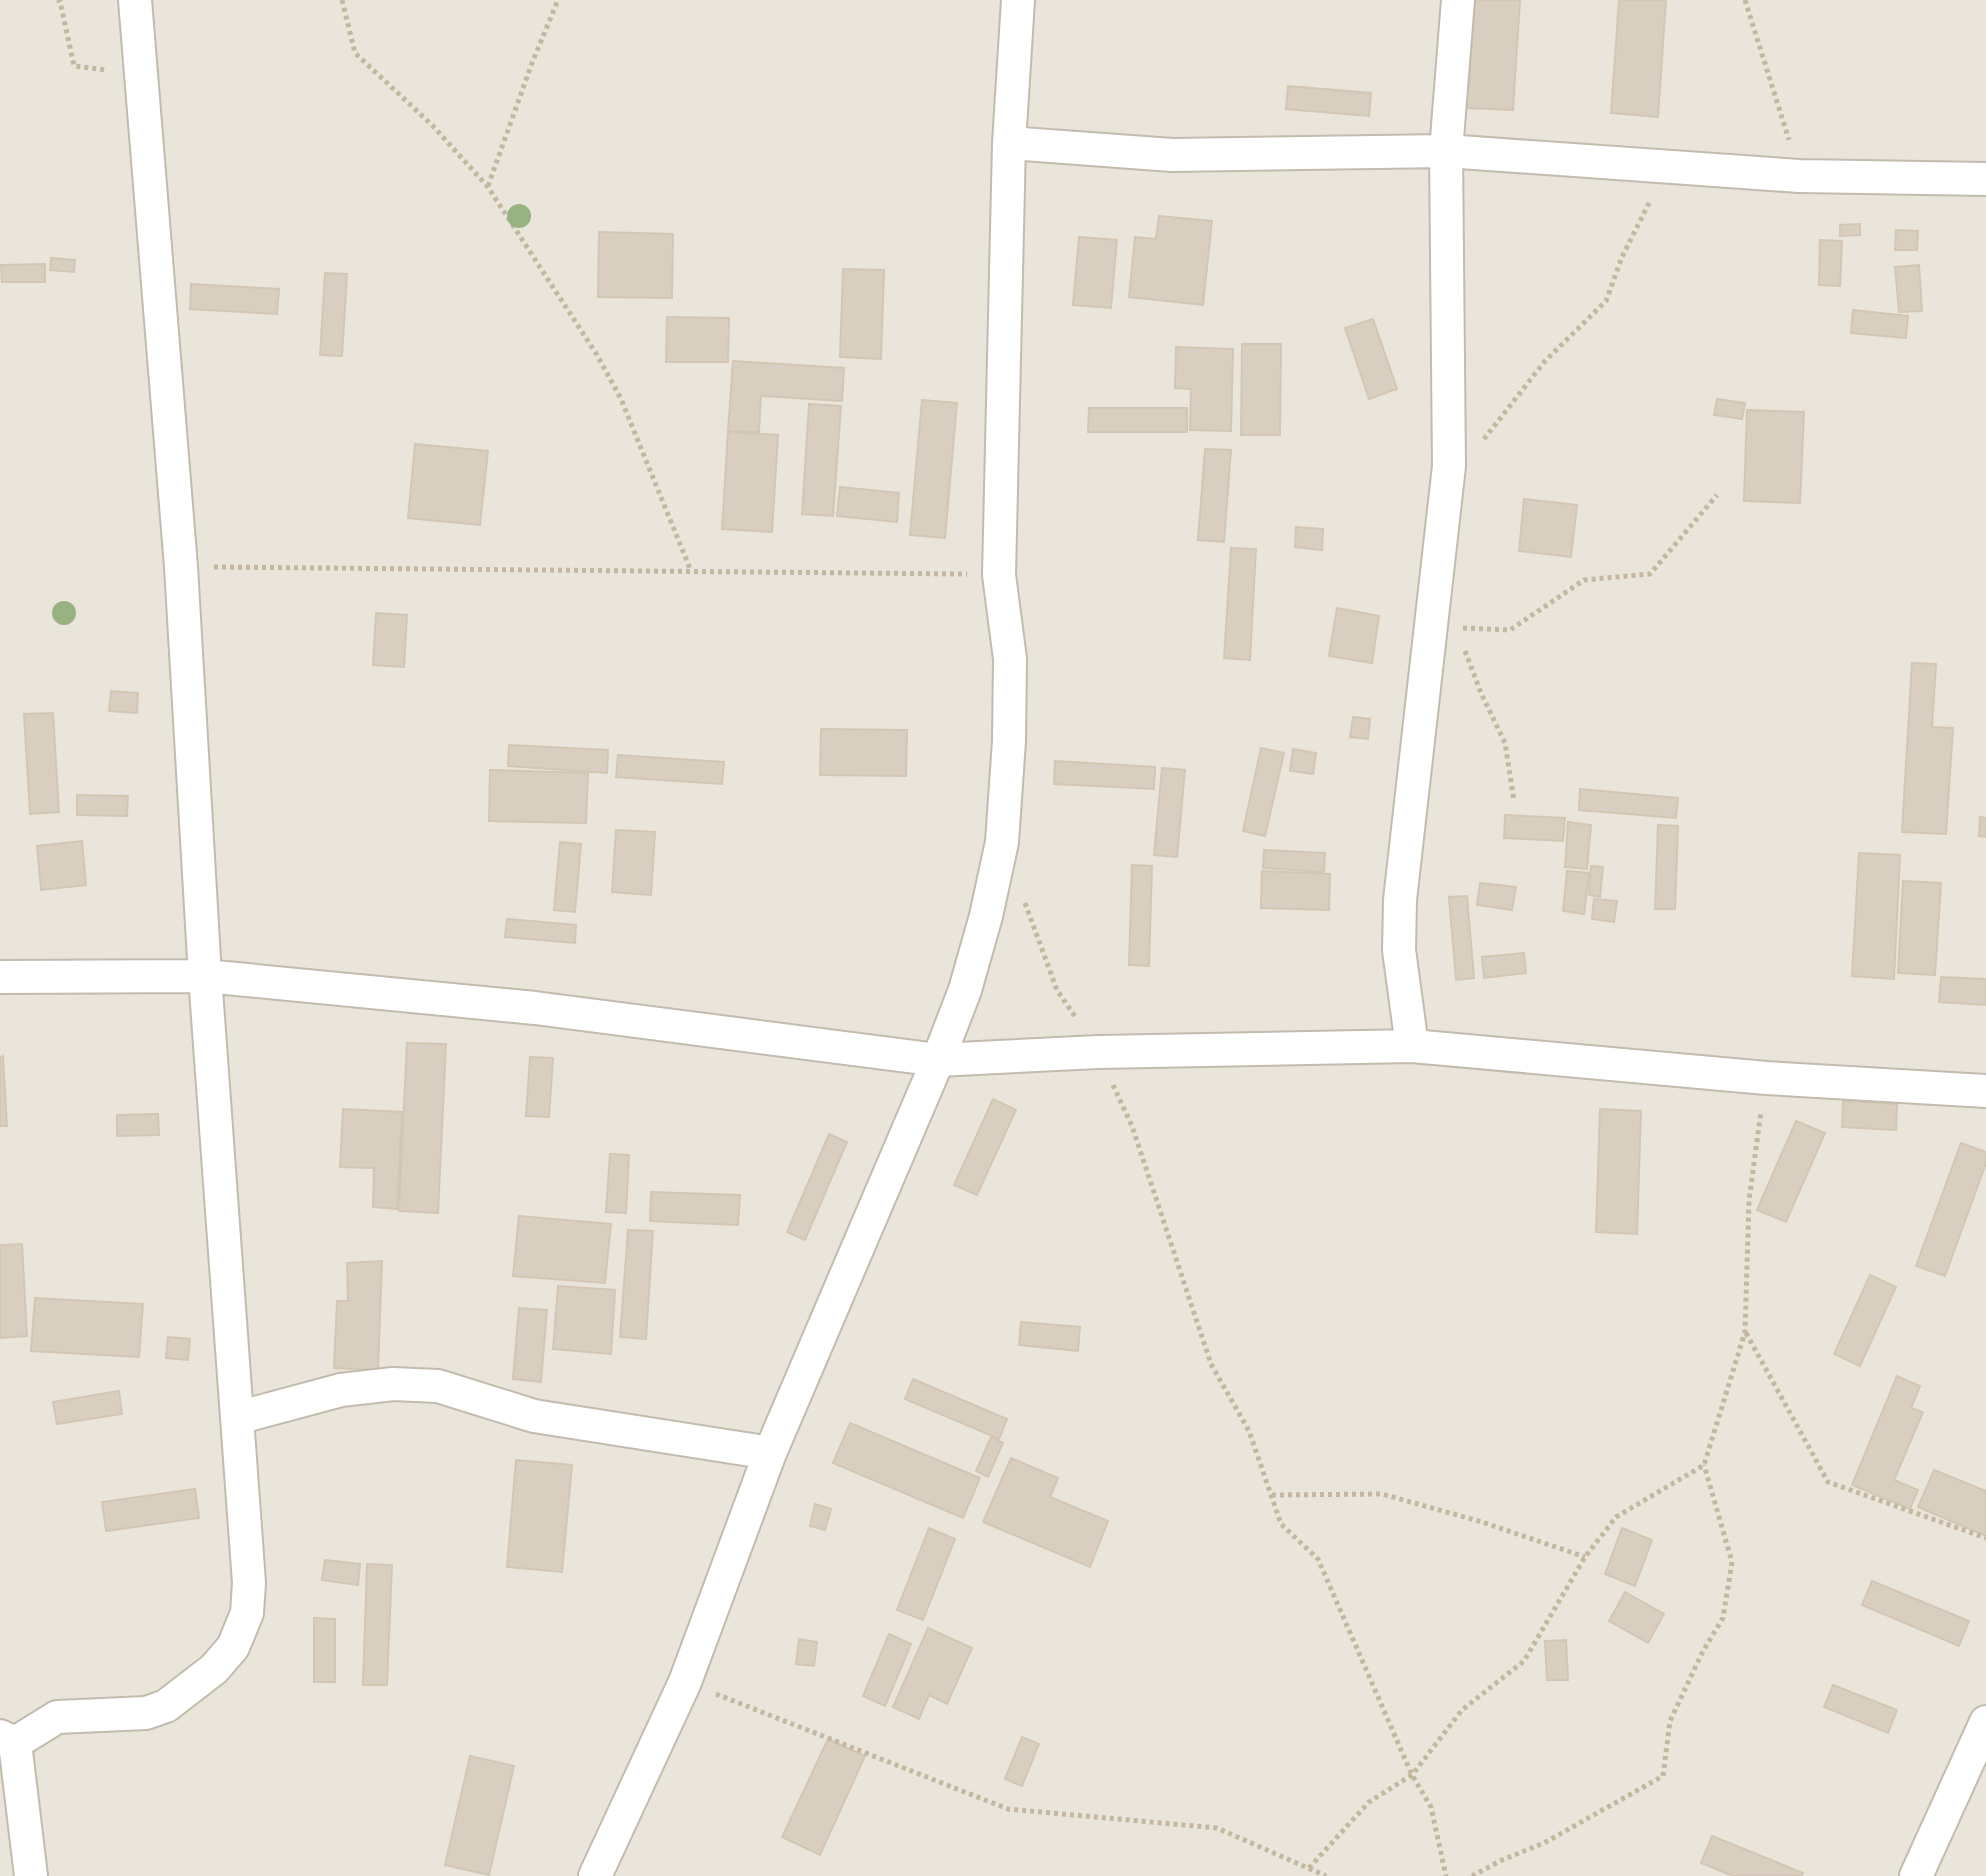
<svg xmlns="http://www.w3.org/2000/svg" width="1986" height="1876" viewBox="0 0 1986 1876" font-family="'Exo 2',sans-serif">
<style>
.residential{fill:#eae5da}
.building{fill:#d8cfc1;stroke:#d3c7b4;stroke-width:2}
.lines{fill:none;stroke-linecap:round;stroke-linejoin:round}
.street-casing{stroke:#c2bbae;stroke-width:36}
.path{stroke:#c4b79f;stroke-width:5;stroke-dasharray:4 4;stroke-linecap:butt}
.street{stroke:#fff;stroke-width:32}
.tree{fill:#97b381}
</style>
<rect width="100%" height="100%" fill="#f6f3ec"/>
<path class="residential" d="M0,0H1986V1876H0Z"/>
<path class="building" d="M1473,0H1520L1513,110L1466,108Z
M1619,0H1666L1658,117L1611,113Z
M1288,86L1371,93L1369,116L1286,109Z
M1159,216L1212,221L1203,305L1129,297L1135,237L1156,239Z
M1860,224V235L1840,236V225Z
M1896,230L1918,231L1917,250H1895Z
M599,232L673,234L672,298L598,297Z
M1079,237L1117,240L1111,308L1073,305Z
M1820,240L1842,241L1840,286L1819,285Z
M51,258L75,260L74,272L50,270Z
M45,264V282H2L1,265Z
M1919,265L1922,311L1899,312L1895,267Z
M843,269L884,270L881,359L840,357Z
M325,273L347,274L342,356L320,355Z
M191,284L279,289L277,314L190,309Z
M1853,310L1908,316L1906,338L1851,333Z
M667,317L729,318L728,362H666Z
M1373,319L1397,389L1369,399L1345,328Z
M1242,344H1281L1280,435H1241Z
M1176,347L1233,349L1231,431L1190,430L1191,389L1175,388Z
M733,361L844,368L842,401L761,396L759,432L728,431Z
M1717,399L1745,403L1742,419L1714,415Z
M922,400L957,403L945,538L910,535Z
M809,404L841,406L833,516L802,514Z
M1089,408H1187V432H1088Z
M1747,410L1804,412L1800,503L1744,501Z
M728,432L778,435L772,532L722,529Z
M415,444L488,451L480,525L408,518Z
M1205,449L1231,450L1224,542L1198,540Z
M840,487L899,493L897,522L837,516Z
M1524,499L1577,505L1571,557L1519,551Z
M1296,527L1323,529L1322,550L1295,547Z
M1231,548L1256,549L1250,660L1224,658Z
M1337,608L1379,616L1372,663L1329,656Z
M376,613L407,615L404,667L373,665Z
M1912,663L1936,664L1932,727L1953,728L1946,834L1902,832Z
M111,691L138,693L137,713L109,711Z
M53,713L59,812L30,814L24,714Z
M1353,717L1370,719L1368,739L1350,737Z
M821,729L907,730L906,776L820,775Z
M509,745L608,750L607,773L508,766Z
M1261,748L1284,753L1265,836L1243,831Z
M1293,749L1316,753L1313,774L1290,771Z
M618,755L724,762L722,784L616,777Z
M1055,761L1155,767L1154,789L1054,784Z
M1162,768L1185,770L1177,857L1154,855Z
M490,770L588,773L586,823L489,821Z
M1580,789L1678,798L1676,818L1579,810Z
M77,795L128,796L127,816L77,815Z
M1505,815L1565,818L1563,841L1504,838Z
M1980,817L1986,818V837L1979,836Z
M1568,822L1591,825L1587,869L1565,867Z
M1658,825L1678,826L1675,909H1655Z
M616,830L655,832L651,895L612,892Z
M82,841L86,885L41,890L37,846Z
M560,842L581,844L575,912L554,910Z
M1264,850L1325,853L1324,872L1263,868Z
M1859,853L1900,855L1894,979L1852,976Z
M1132,865L1152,866L1149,966L1129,965Z
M1591,866L1603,867L1600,897L1589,895Z
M1262,871L1330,874L1329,910L1261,908Z
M1567,871L1589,873L1584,914L1563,911Z
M1903,881L1941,883L1935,975L1898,973Z
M1480,883L1516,887L1512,910L1477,905Z
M1467,896L1474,978L1456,980L1449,897Z
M1594,899L1617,901L1614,922L1592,919Z
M507,919L576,925L575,943L505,937Z
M1524,953L1526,973L1484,978L1482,957Z
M1941,977L1986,979V1005L1939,1002Z
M407,1043L446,1044L438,1213L399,1211Z
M3,1056L7,1126H0V1057Z
M530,1057L553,1058L549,1117L526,1116Z
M993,1099L1016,1110L977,1195L954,1185Z
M1843,1101L1897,1104L1896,1130L1842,1127Z
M343,1109L402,1112L397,1209L373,1207L374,1168L340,1167Z
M1600,1109L1641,1111L1637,1234L1596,1232Z
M158,1114L159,1135L117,1136V1115Z
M1796,1121L1825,1133L1786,1222L1757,1210Z
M829,1134L847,1142L805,1240L787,1232Z
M1961,1143L1986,1152V1163L1945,1276L1916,1266Z
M610,1154L629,1155L626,1213L606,1212Z
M651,1192L740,1195L738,1225L650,1221Z
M519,1216L611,1224L605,1283L513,1276Z
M628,1230L653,1231L646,1339L620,1337Z
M22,1244L27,1336L0,1338V1245Z
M382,1261L378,1370L334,1368L337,1301H348L347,1263Z
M1870,1275L1896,1287L1860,1366L1834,1354Z
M558,1286L615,1290L611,1354L553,1349Z
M35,1298L143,1304L139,1357L31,1351Z
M519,1308L547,1310L541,1382L513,1379Z
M1021,1322L1080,1327L1078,1351L1019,1345Z
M168,1337L190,1339L188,1360L166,1358Z
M1897,1376L1920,1386L1911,1408L1923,1412L1894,1480L1918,1490L1910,1509L1852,1485Z
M913,1379L1007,1419L999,1439L905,1399Z
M119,1391L122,1414L57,1424L53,1402Z
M850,1423L980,1478L963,1518L833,1463Z
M991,1437L1003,1443L988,1477L976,1471Z
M1011,1458L1058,1478L1050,1497L1108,1521L1090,1567L983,1522Z
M516,1460L572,1465L562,1572L507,1567Z
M1934,1470L1986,1491V1536L1918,1507Z
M195,1489L199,1518L106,1531L102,1502Z
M815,1504L831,1509L825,1530L810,1526Z
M929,1528L955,1539L923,1620L897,1610Z
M1622,1528L1652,1540L1635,1586L1605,1574Z
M325,1560L360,1564L358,1585L322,1580Z
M367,1564L392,1565L387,1685H363Z
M1872,1581L1969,1621L1959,1646L1862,1605Z
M1625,1592L1664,1614L1648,1643L1609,1621Z
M314,1618L335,1619V1682H314Z
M928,1628L972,1648L947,1704L929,1695L919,1719L893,1707Z
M889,1634L911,1644L885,1706L863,1696Z
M799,1639L817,1642L814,1666L796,1664Z
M1566,1640L1568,1680H1547L1545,1641Z
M1833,1685L1897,1710L1888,1733L1824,1707Z
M1022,1737L1039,1744L1022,1786L1005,1779Z
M828,1739L865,1756L820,1855L782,1837Z
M470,1756L514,1766L489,1875L445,1865Z
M1712,1836L1803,1873L1801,1876H1733L1701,1863Z"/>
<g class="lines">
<defs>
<path id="street" d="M1458,0L1446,151L1449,466L1400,900L1399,950L1412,1046L1766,1078L1986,1091
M1009,143L1172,155L1446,151L1799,176L1986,179
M0,977L205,976L535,1008L938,1060L1098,1052L1412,1046
M237,1418L341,1390L393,1384L438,1386L534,1416L770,1453
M0,1736L15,1743L31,1876
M15,1743L57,1717L146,1713L166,1706L214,1669L233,1647L247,1613L249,1583L205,976L181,567L135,0
M595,1876L685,1682L770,1453L938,1060L965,990L986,916L1002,842L1009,741L1010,659L999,575L1009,143L1018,0
M1916,1876L1986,1722"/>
</defs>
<use href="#street" class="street-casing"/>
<path class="path" d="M57,0L60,1L74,66L106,70
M342,0L355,53L432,125L488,187L597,355L621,399L691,571
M1745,0L1789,140
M488,186L532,63L558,0
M1484,439L1545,361L1606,301L1622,257L1650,201
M214,567L967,574
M1463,628L1510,630L1584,580L1650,574L1717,495
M1465,651L1481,693L1505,743L1514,801
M1025,903L1057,990L1076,1018
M1113,1085L1132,1126L1211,1364L1249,1431L1281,1524L1318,1559L1412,1775L1431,1807L1446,1876
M1746,1333L1828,1482L1986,1538
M1272,1495L1382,1494L1482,1522L1585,1557
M716,1694L1008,1809L1217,1828L1326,1876
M1309,1868L1369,1802L1412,1775L1462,1710L1524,1661L1585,1557L1616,1517L1704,1465L1745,1332L1749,1200L1761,1112
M1472,1876L1502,1860L1544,1843L1663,1776L1670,1721L1703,1651L1723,1618L1732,1562L1704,1465"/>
<use href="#street" class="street"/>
</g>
<g class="tree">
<circle cx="519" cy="216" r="12"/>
<circle cx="64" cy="613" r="12"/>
</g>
</svg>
